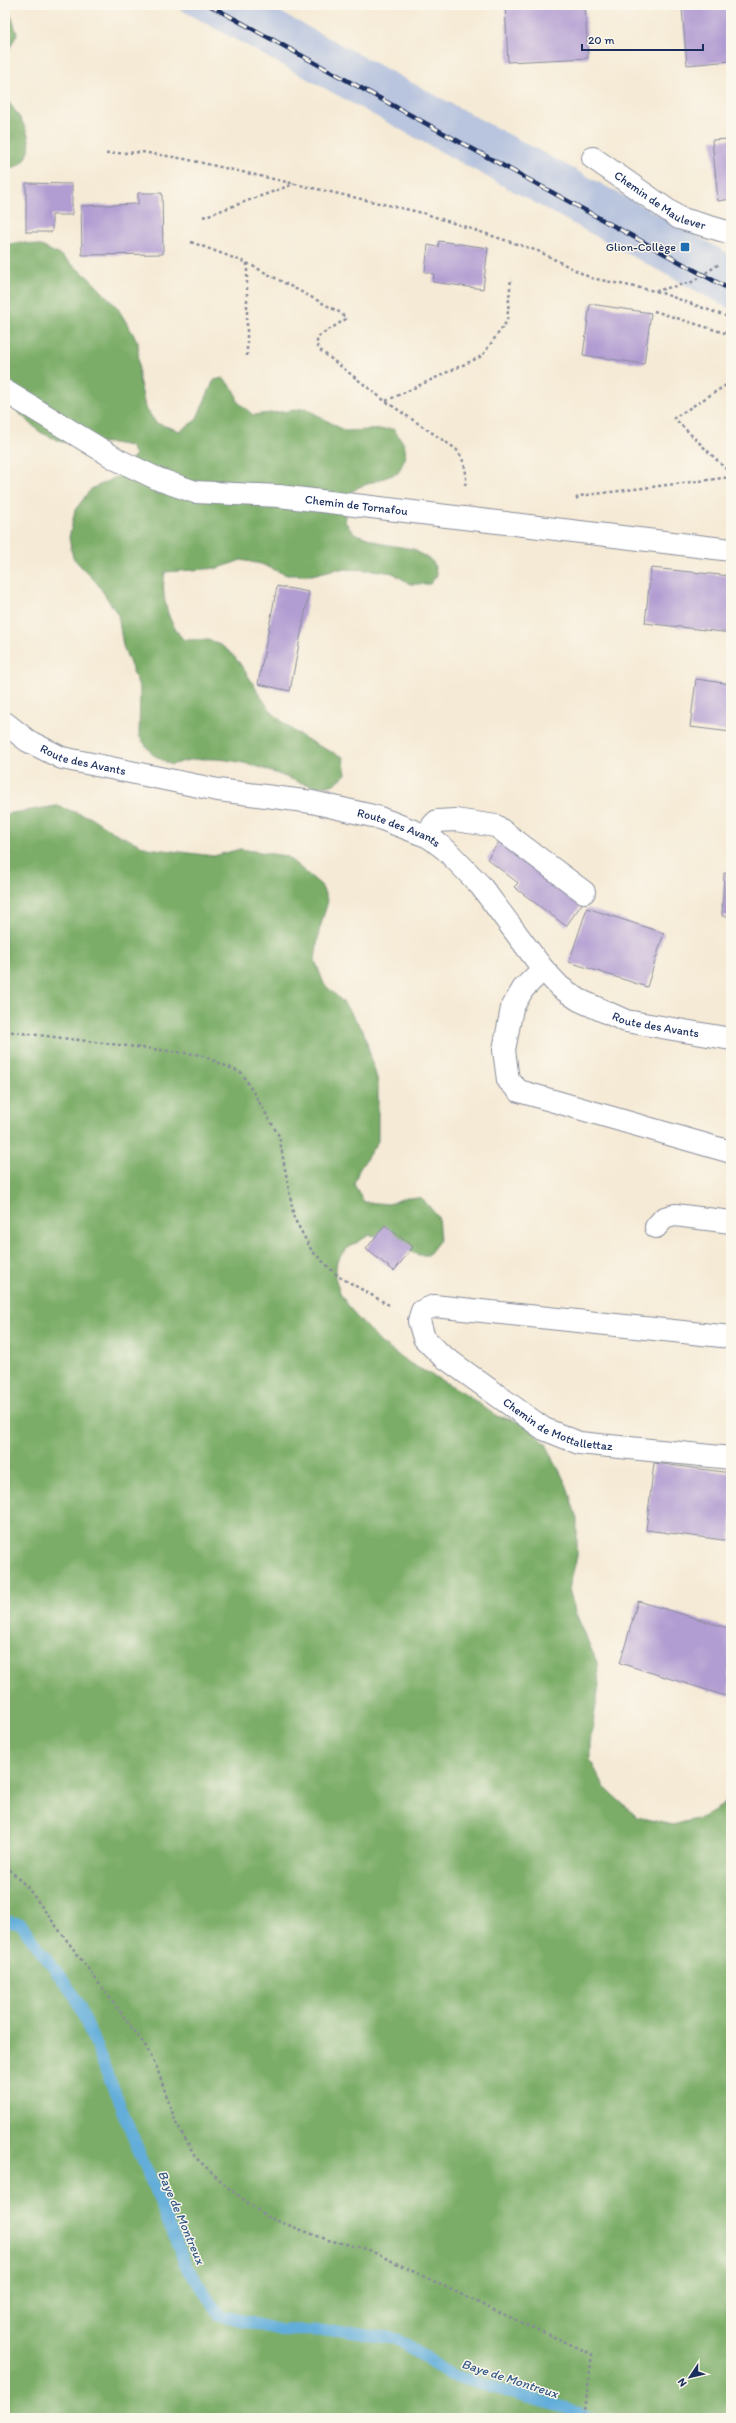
<svg xmlns="http://www.w3.org/2000/svg" width="736" height="2423" viewBox="0 0 736 2423" font-family="Itim,sans-serif">
<style>
.industrial{fill:#b9c5de}
.forest{fill:#7cad67;stroke:#4c6e62}
.lines{fill:none;stroke-linecap:round;stroke-linejoin:round}
.stream{stroke:#62adda;stroke-width:12}
.building{fill:#b29dd2}
.minor-casing{stroke:#888c9a;stroke-width:24}
.path{stroke:#888c9a;stroke-width:2.5;stroke-dasharray:3 3;stroke-linecap:butt}
.minor{stroke:#fff;stroke-width:22}
.rail-casing{stroke:#1b2f5e;stroke-width:4.5}
.rail{stroke:#fbf7ec;stroke-width:3;stroke-dasharray:9;stroke-linecap:butt}
.poi-dot{fill:#1f6fb2;stroke:#fbf7ec;stroke-width:1.5}
.labels{text-anchor:middle;stroke-width:3;stroke-linejoin:round;paint-order:stroke}
.street-label{font-size:12px;fill:#1b2f5e;stroke:#fbf7ec}
.poi-label{font-size:12px;fill:#1b2f5e;stroke:#fbf7ec;text-anchor:end}
.water-label{font-size:13px;font-style:italic;fill:#345b89;stroke:#fbf7ec}
</style>
<rect width="100%" height="100%" fill="#fbf7ec"/>
<filter id="ink" filterUnits="userSpaceOnUse"><feTurbulence type="fractalNoise" baseFrequency=".025" numOctaves="2"/><feDisplacementMap in="SourceGraphic" scale="8" xChannelSelector="R" yChannelSelector="G"/><feConvolveMatrix kernelMatrix="1 2 1 2 8 2 1 2 1" color-interpolation-filters="sRGB"/></filter>
<filter id="wash" filterUnits="userSpaceOnUse"><feTurbulence type="fractalNoise" baseFrequency=".012" numOctaves="4" result="noise"/><feDisplacementMap in="SourceGraphic" scale="16" xChannelSelector="R" yChannelSelector="G"/><feGaussianBlur stdDeviation="0.9" result="paint"/><feColorMatrix in="noise" values="0 0 0 0 0 0 0 0 0 0 0 0 0 0 0 0 0 1.4 0 .05"/><feComposite in="paint" operator="in"/></filter>
<g filter="url(#wash)">
<rect width="100%" height="100%" fill="#f5ead5"/>
<path class="industrial" d="M172,5H267L639,204L731,255V310Z"/>
<path class="forest" d="M5,5L12,18L17,34L5,57Z
M5,97C17,114 42,142 22,163C18,166 10,169 5,171Z
M20,242L41,246L60,255L89,278L117,307L138,342L139,378L145,407L156,423L180,431L196,420L214,380L223,378L235,391L238,402L253,415L289,411L305,408L345,431L393,429C408,447 409,452 398,473L359,487L345,496V522L354,533L383,544L413,549L433,562L437,575L430,584H410L393,573L374,570L336,569L312,575H287L261,564L241,560L219,568L165,572C160,595 168,624 184,640C195,640 208,638 217,643C244,657 254,693 274,714C296,736 316,745 343,757L346,774C342,777 336,784 331,785C313,790 292,779 275,773C243,760 204,753 171,765L152,754L139,736L140,689L123,646L118,615L97,583L73,558L69,538L75,510L91,489L125,473L135,454L130,446L113,443L62,442L40,432L16,410L5,404V245Z
M57,806L92,818L113,832L147,848L214,856L240,849L286,856L321,885L328,901L319,931L315,960L324,984L342,1001L363,1030L378,1082V1141L359,1170L354,1184L364,1202L389,1204L407,1197L422,1198L438,1217L440,1240L428,1255H417L389,1237L369,1235L345,1250L337,1261L335,1277L341,1295L355,1315L381,1343L411,1364L463,1392L496,1416L524,1423L546,1444L567,1486L577,1519V1556L569,1589L576,1614L597,1662L599,1686L590,1743V1759L604,1787L637,1817L673,1825L703,1817L723,1805L731,1797V2418H5V814Z"/>
<g class="lines">
<path class="stream" d="M5,1921L21,1924L76,1998L186,2266L220,2315L280,2330L345,2331L397,2339L454,2376L562,2407L590,2418"/>
</g>
<g id="blocks">
<path class="building" d="M505,5H585L588,58L508,62Z
M730,5L731,61L687,65L682,9Z
M731,139V199L718,201L712,140Z
M26,183L72,184V215H52V232H26Z
M138,193H162L163,254L82,255L81,206L138,204Z
M439,241L488,248L483,289L433,282L434,274L425,272L428,245L438,247Z
M590,304L651,313L644,364L583,355Z
M651,568L731,576V633L645,623Z
M277,586L309,592L290,691L258,684Z
M696,679L731,684V732L690,727Z
M499,842L582,904L566,926L514,887L518,883L487,859Z
M724,873H731V916H722Z
M587,908L664,933L647,987L569,962Z
M385,1225L413,1247L394,1271L366,1249Z
M654,1463L731,1473V1541L646,1530Z
M638,1601L731,1629L729,1697L620,1663Z"/>
</g>
</g>
<g filter="url(#ink)">
<use href="#blocks" fill-opacity="0" stroke="#888c9a" stroke-width="1"/>
<g class="lines">
<defs>
<g id="minor">
<path id="s1" d="M593,158L679,218L731,233"/>
<path id="s2" d="M5,391L118,460L158,479L195,492L279,496L731,550"/>
<path id="s3" d="M5,723L28,741L62,758L218,790L312,802L377,817L429,837L446,850L480,885L543,969L560,987L579,1000L626,1021L731,1039"/>
<path d="M429,837L433,825L437,821L455,820L496,826L584,892"/>
<path d="M543,969L523,989L512,1008L504,1050L508,1080L519,1091L731,1152"/>
<path d="M656,1227L664,1218L675,1215L731,1222"/>
<path id="s4" d="M731,1337L434,1306L422,1311L419,1321L424,1338L440,1354L544,1429L579,1443L731,1458"/>
</g>
</defs>
<use href="#minor" class="minor-casing"/>
<path class="path" d="M106,154L142,152L185,159L423,213L538,251L591,278L655,291L692,282L719,264
M203,217L294,184
M191,242L247,263L341,313L346,319L319,336L316,344L320,350L385,401L456,449C464,459 468,472 465,485
M247,263V356
M656,291L731,318
M654,311L728,334L731,343
M731,382L674,418L731,474
M386,401L482,356L507,321L511,278
M576,499L579,496L731,477
M5,1031L201,1055L242,1073L279,1136L294,1218L312,1251L338,1276L389,1305
M5,1865L27,1887L145,2045L157,2068L176,2123L195,2157L231,2190L267,2217L328,2240L367,2249L487,2307L592,2354L584,2418"/>
<use href="#minor" class="minor"/>
<defs>
<path id="rail" d="M209,5L731,290"/>
</defs>
<use href="#rail" class="rail-casing"/>
<use href="#rail" class="rail"/>
</g>
</g>
<rect class="poi-dot" x="680" y="242" width="10" height="10" rx="2"/>
<g class="labels">
<g class="street-label">
<text dy="4" stroke="none"><textPath href="#s1" startOffset="80">Chemin de Maulever</textPath></text>
<text dy="4" stroke="none"><textPath href="#s2" startOffset="378">Chemin de Tornafou</textPath></text>
<text dy="4" stroke="none"><textPath href="#s3" startOffset="88">Route des Avants</textPath></text>
<text dy="4" stroke="none"><textPath href="#s3" startOffset="412">Route des Avants</textPath></text>
<text dy="4" stroke="none"><textPath href="#s3" startOffset="748">Route des Avants</textPath></text>
<text dy="4" stroke="none"><textPath href="#s4" startOffset="502">Chemin de Mottallettaz</textPath></text>
</g>
<g class="poi-label">
<text x="676" y="251">Glion-Collège</text>
</g>
<g class="water-label">
<text transform="translate(182 2217) rotate(67)" y="5">Baye de Montreux</text>
<text transform="translate(510 2378) rotate(18)" y="5">Baye de Montreux</text>
</g>
</g>
<rect width="736" height="2423" fill="none" stroke="#fbf7ec" stroke-width="20"/>
<g transform="translate(690 2377) rotate(235)" stroke="#fbf7ec" stroke-width="3" paint-order="stroke">
<path d="M0-3L7 15L0 10L-7 15Z" fill="#1b2f5e"/>
<text y="-6" font-size="11" font-weight="bold" text-anchor="middle" fill="#1b2f5e">N</text>
</g>
<path d="M582 44v6h121v-6" fill="none" stroke="#1b2f5e" stroke-width="2"/>
<text x="588" y="44" font-size="12" fill="#1b2f5e" stroke="#fbf7ec" stroke-width="3" paint-order="stroke">20 m</text>
</svg>
